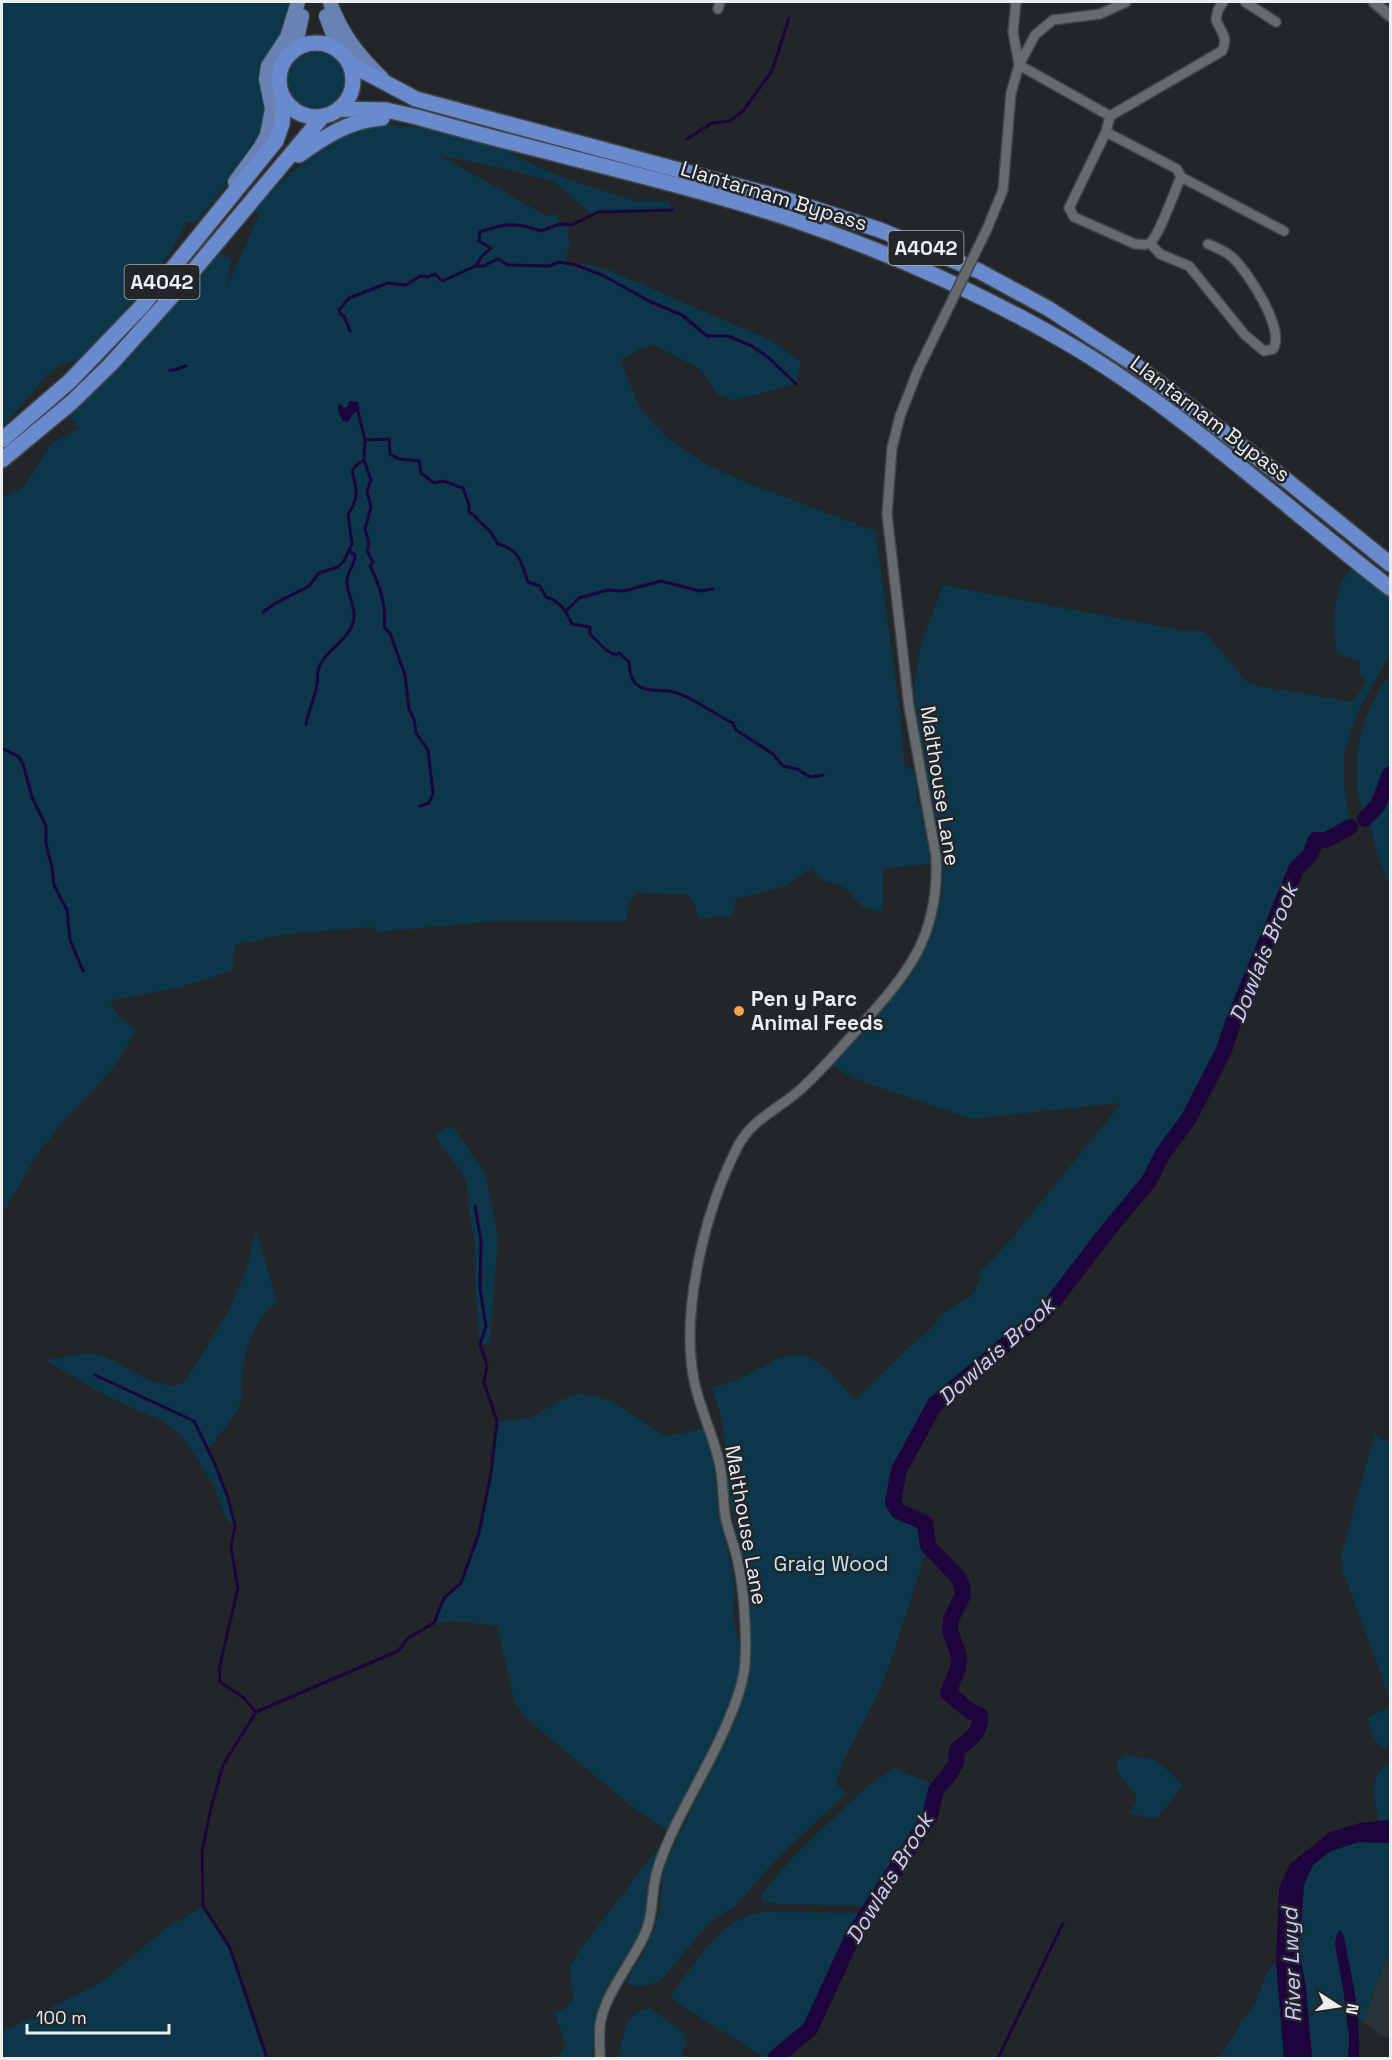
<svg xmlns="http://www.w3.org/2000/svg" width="1392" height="2060" viewBox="0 0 1392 2060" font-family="'Space Grotesk',sans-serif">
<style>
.built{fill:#293338}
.green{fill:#0c374a}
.water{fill:#1d043d}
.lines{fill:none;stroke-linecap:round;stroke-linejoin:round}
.stream{stroke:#1d043d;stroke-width:3}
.river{stroke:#1d043d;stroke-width:16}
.minor-casing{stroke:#414446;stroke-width:12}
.tertiary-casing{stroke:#414446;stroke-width:14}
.primary-casing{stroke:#414446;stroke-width:16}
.trunk-casing{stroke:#414446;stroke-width:18}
.minor{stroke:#666b6d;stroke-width:9}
.tertiary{stroke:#666b6d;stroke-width:10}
.primary{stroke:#6882b4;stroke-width:14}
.trunk{stroke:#698acc;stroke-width:15}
.minor-bridge-casing{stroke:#414446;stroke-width:12;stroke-linecap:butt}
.minor-bridge{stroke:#666b6d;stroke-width:9}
.poi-dot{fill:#f4a443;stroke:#222628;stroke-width:2}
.labels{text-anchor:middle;stroke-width:5;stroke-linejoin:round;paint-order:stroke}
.shield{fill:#222628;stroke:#afb1b3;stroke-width:1.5}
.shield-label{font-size:20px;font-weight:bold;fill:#ebedef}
.street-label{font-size:21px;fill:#ebedef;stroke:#222628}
.poi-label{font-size:21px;font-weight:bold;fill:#ebedef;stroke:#222628;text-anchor:start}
.park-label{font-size:21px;fill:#bce5fa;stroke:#222628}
.water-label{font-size:22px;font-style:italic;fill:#d5c7ff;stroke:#222628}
</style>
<rect width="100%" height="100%" fill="#222628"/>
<path class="built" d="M1390,1949V2037L1388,2038L1382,2036L1363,2022Z"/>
<path class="green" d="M2,2H292L279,41L262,133L239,170L197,221L186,223L170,253L137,297L87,354L76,361L60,365L46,376L2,429Z
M288 80a28 28 0 1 1 56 0a28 28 0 1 1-56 0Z
M384,124L420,128L504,149L535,166L570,180L634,201H668L673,210L599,212L593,215L554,182L511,170L439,155L547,216L558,214L560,224H567L570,245L565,263L582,268L583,263L609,270L770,340L801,361L796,384L734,401L717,394L708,379L698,368L656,346H645L620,360L641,410L670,440L707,465L750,484L864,527L875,530L899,704L905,766L914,770L918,803L924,807L933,864L883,868V898L881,913L862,907L844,887L822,880L812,868L783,887L736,899L734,915L699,919L693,900L686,894L636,893L629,904L626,922L497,921L377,932L374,927L288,934L235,945L232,971L177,988L110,1001L119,1018L135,1028C119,1072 85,1095 57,1129C35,1155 19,1186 2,1214V498L24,487L50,445L80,428L68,415L89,396L213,257L221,254L231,259L227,287L259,215L252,210C283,181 316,146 356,129C365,126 375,126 384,124Z
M1352,569L1390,599V653L1359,710L1344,753V784L1350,827L1326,840H1317L1310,855L1296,869L1234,1020L1224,1050L1189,1118L1162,1155L1149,1181L1109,1229L1046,1311L935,1404L899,1470L893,1502L898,1511L925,1523L928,1546L891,1661L877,1696L842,1764L836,1783L846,1794L791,1845L763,1874L737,1905L710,1922L661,1980L646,1986H635L626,1982L651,1937L659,1912L664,1866L721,1748L735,1717L747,1678L749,1654L743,1562L728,1491L722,1420L712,1388C722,1384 733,1382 743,1377C768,1365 791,1343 820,1364C834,1373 843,1389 855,1400L908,1348L932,1327L942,1314L973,1294L981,1278L977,1275L1009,1242L1121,1103L970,1119L853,1078L832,1065L912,973L934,927L943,894L940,840L924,773L916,721L914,685L920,648L943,585L1186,631H1204L1249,684L1353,702L1367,680L1360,675V661L1337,654C1333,633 1332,604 1341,584C1343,578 1348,573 1352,569Z
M1390,675V886L1375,848L1374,838L1357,795V751L1365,719L1381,687Z
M452,1126L485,1172L498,1236L490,1344H480L475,1285V1242L469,1213L467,1186L462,1172L441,1146L435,1134Z
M256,1229L277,1302C254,1321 245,1346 242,1375C241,1384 242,1395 240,1403C235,1420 218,1435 208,1449L228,1498L235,1526L227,1520L213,1484L182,1436L166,1423L110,1398L45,1360C59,1359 82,1352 96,1354C121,1359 163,1399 186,1380L228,1312L247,1268Z
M578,1394C611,1395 637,1417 663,1436C678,1433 691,1433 705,1427L713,1458L718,1503L735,1587L733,1615L739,1644L740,1665L736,1684L719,1731L669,1832L631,1806L527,1719L515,1704L497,1626L452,1621L434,1623L444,1598L461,1583L479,1533L491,1473L497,1421L531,1418L559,1401Z
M1375,1432L1380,1439L1390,1442L1389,1696L1342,1569L1341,1556Z
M1390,1707V1746L1381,1748C1373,1739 1371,1729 1366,1718Z
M1125,1755L1156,1760L1183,1785L1157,1819L1129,1814L1136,1803V1795L1117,1771V1762Z
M1386,1766L1390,1767V1820L1379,1821C1375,1802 1367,1779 1386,1766Z
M894,1768L938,1787L930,1816L871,1906L777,1904L763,1901L761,1898L766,1888L797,1853L863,1790Z
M1359,1842L1390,1843V1948L1363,2022L1358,2018L1355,1997L1344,1995L1349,2038L1348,2058H1312L1306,1987L1299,1950L1304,1885L1313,1865L1331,1851Z
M663,1844L649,1882L645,1918L638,1939L616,1975L598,2014L592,2058H555C572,2048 560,2028 554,2013L566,2008L574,1996L571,1985L570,1966L579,1951L644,1866Z
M203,1906L230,1948L267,2058H2V2032L102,1982L165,1929Z
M764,1912L867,1913L853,1936L810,2029L775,2058H765L670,1998C691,1967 723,1915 764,1912Z
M1276,1963L1284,2058H1220L1241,2022L1255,2003L1267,1972Z
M649,2008L682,2031L688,2046L682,2048L683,2058H618L627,2021L641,2010Z"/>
<path class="water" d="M349,401L358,402L360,410L353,414L348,422L343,421L338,412V406L340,404L343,407L347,408Z
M1390,1820V1843L1359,1842L1331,1851L1313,1865L1304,1885L1299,1950L1306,1987L1312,2058H1284L1276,1963L1279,1888L1290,1864L1330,1832L1360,1823Z
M1340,1930L1344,1937C1352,1977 1361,2017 1359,2058H1348L1349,2038L1344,1995L1335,1945L1336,1936Z"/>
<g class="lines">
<path class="stream" d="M687,139L712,123L730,121L743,111L772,71L789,18
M476,266H483L498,259L508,265L549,266L559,262L576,265L602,275L651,302L682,315L707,336H728L752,346L769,358L796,384
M350,331L344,316L341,315L339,310L349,298L388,283L406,285L420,276L428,277L435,274L442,281L476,266L482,256L491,248L479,241L480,232C506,223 515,222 541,231L560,224L572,225L598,212L673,210
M170,370H174L186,366
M358,412L365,440L364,460L371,480L367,491L371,507L365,529L369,543L367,551L373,562L370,566C379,584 387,607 384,627L390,633L405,675L409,709L414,719L416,733L428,750L433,794L429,803L420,806
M365,440L389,439L390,454L399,459L419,461L421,473L434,483L443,481L463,488L469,505V512C476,515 476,519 481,523C489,529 492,534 498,544C520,549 521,563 528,582L540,586L546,597C560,601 566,611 572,624L590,627V634L606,650L615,655L619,653L629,662C629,669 631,679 636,684C646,693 662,689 674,692C695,698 713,714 733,723L736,730L773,754L783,766L797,769L810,777L823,775
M566,611L579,598L608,590L624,591L661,581L700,591L713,589
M263,612L276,603L309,586L319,573L338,567L344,561L352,544L348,514C353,507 357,499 356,490C355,472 345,472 364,460
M306,724C309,710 315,697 317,684C318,679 317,674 318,670C324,649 352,640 354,617C355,604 346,592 347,581C347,571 355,565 355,555L349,551
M2,748L19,757L23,764L32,797L46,826V844L52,867L54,885L67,910L70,940L83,971
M95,1375L194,1421L214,1462L228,1498L235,1526L231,1547L238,1588L219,1669L220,1682L244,1698L256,1712L223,1765L211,1808L202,1851L203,1906L230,1948L267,2058
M256,1712L398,1651L408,1638L434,1623L444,1598L461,1583L479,1533L491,1473L497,1421L484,1383L487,1366L480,1344L486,1326L480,1289L481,1241L475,1206
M998,2058L1063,1923"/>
<path class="river" d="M1365,819L1378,805L1390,774
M775,2058L810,2029L853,1936L930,1816L936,1790L948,1776L956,1763L957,1750C969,1740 982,1733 980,1715L971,1712L948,1693L958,1668L959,1656L950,1631L951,1619L963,1595L962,1585L957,1576L928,1546L925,1523L898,1511L893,1502L899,1470L935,1404L1046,1311L1109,1229L1149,1181L1162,1155L1189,1118L1224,1050L1234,1020L1296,869L1310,855L1316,840H1326L1350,827"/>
<defs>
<path id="minor" d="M1245,2L1276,22
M718,9L720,2
M1110,116L1019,65L1035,35L1053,20L1100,14L1126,2
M1106,132L1177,169L1181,177L1284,231
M1181,177C1175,190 1159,236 1150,243C1146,246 1140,244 1135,244L1074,217L1069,208L1106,132L1110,116L1222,51C1229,38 1221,32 1216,20L1218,10L1223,2
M987,229L1003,190L1011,93L1019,65L1013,32L1016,2
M1150,243L1160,254L1189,266L1245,335L1264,351L1273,349C1286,330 1248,272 1233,258C1226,251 1217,248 1208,244
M600,2058C600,2048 599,2036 600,2025C604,1995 631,1964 644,1936C655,1914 650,1888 659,1865C676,1815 708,1770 728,1721C736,1703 743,1684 745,1664C747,1633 744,1588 737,1558C734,1545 729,1533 726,1520C722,1501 724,1480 719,1461C713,1435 701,1411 695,1385C679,1314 705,1210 738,1146C752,1119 779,1109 801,1089C821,1071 838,1051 856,1031C907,974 940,938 936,856L909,707L887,514L892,448L900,416L918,370"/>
<path id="tertiary" d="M1374,2L1390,16"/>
<path id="primary" d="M330,2C341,33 358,55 382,78
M326,16L339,51
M295,49L302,16
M235,182L260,148L267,135L272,109L266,79L268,66L287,37L298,2"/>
<path id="trunk" d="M279 80a37 37 0 1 1 74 0a37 37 0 1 1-74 0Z
M350,64L416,99L775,196L880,230L979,271L1049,309L1134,364L1280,475L1390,564
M339,109L386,110L417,117C542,153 670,179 794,220C882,250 965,286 1046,331C1172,400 1277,501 1390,588
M299,155C324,137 350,120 382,118
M2,440L70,381L142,306L276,141L282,124L284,98
M2,460L72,402L111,364L173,295L323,116"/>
</defs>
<use href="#minor" class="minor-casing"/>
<use href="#tertiary" class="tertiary-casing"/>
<use href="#primary" class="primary-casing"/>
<use href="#trunk" class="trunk-casing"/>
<use href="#minor" class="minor"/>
<use href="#tertiary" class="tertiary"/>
<use href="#primary" class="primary"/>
<use href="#trunk" class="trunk"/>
<defs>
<path id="minor-bridge" d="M918,370L987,229"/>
</defs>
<use href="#minor-bridge" class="minor-bridge-casing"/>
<use href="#minor-bridge" class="minor-bridge"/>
</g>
<circle class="poi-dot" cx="739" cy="1011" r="6"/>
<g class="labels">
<g class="shield">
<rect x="888.5" y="231" width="75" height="34" rx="4.5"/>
<rect x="124.5" y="265" width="75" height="34" rx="4.5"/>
</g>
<g class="shield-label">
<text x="926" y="255">A4042</text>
<text x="162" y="289">A4042</text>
</g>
<g class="street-label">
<text transform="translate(774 196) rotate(17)" y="7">Llantarnam Bypass</text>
<text transform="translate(1210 419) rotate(37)" y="7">Llantarnam Bypass</text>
<text transform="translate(940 786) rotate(81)" y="7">Malthouse Lane</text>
<text transform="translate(746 1525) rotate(80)" y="7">Malthouse Lane</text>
</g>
<g class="poi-label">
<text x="751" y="1006">Pen y Parc<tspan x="751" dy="24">Animal Feeds</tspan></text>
</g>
<g class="park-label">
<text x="831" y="1571">Graig Wood</text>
</g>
<g class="water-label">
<text transform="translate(1263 953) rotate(-68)" y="8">Dowlais Brook</text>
<text transform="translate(996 1351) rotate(-42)" y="8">Dowlais Brook</text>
<text transform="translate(889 1878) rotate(-59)" y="8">Dowlais Brook</text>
<text transform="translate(1291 1965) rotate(-92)" y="8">River Lwyd</text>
</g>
</g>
<rect width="1392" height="2060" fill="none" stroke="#ebedef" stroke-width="6"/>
<g transform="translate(1338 2006) rotate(102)" stroke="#222628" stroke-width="4.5" paint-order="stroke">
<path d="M0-4.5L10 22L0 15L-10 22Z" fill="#ebedef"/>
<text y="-9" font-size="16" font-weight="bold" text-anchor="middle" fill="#ebedef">N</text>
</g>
<path d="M27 2024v9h142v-9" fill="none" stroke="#ebedef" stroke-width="3"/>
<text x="36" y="2024" font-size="18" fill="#ebedef" stroke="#222628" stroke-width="4.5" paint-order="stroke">100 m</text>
</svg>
